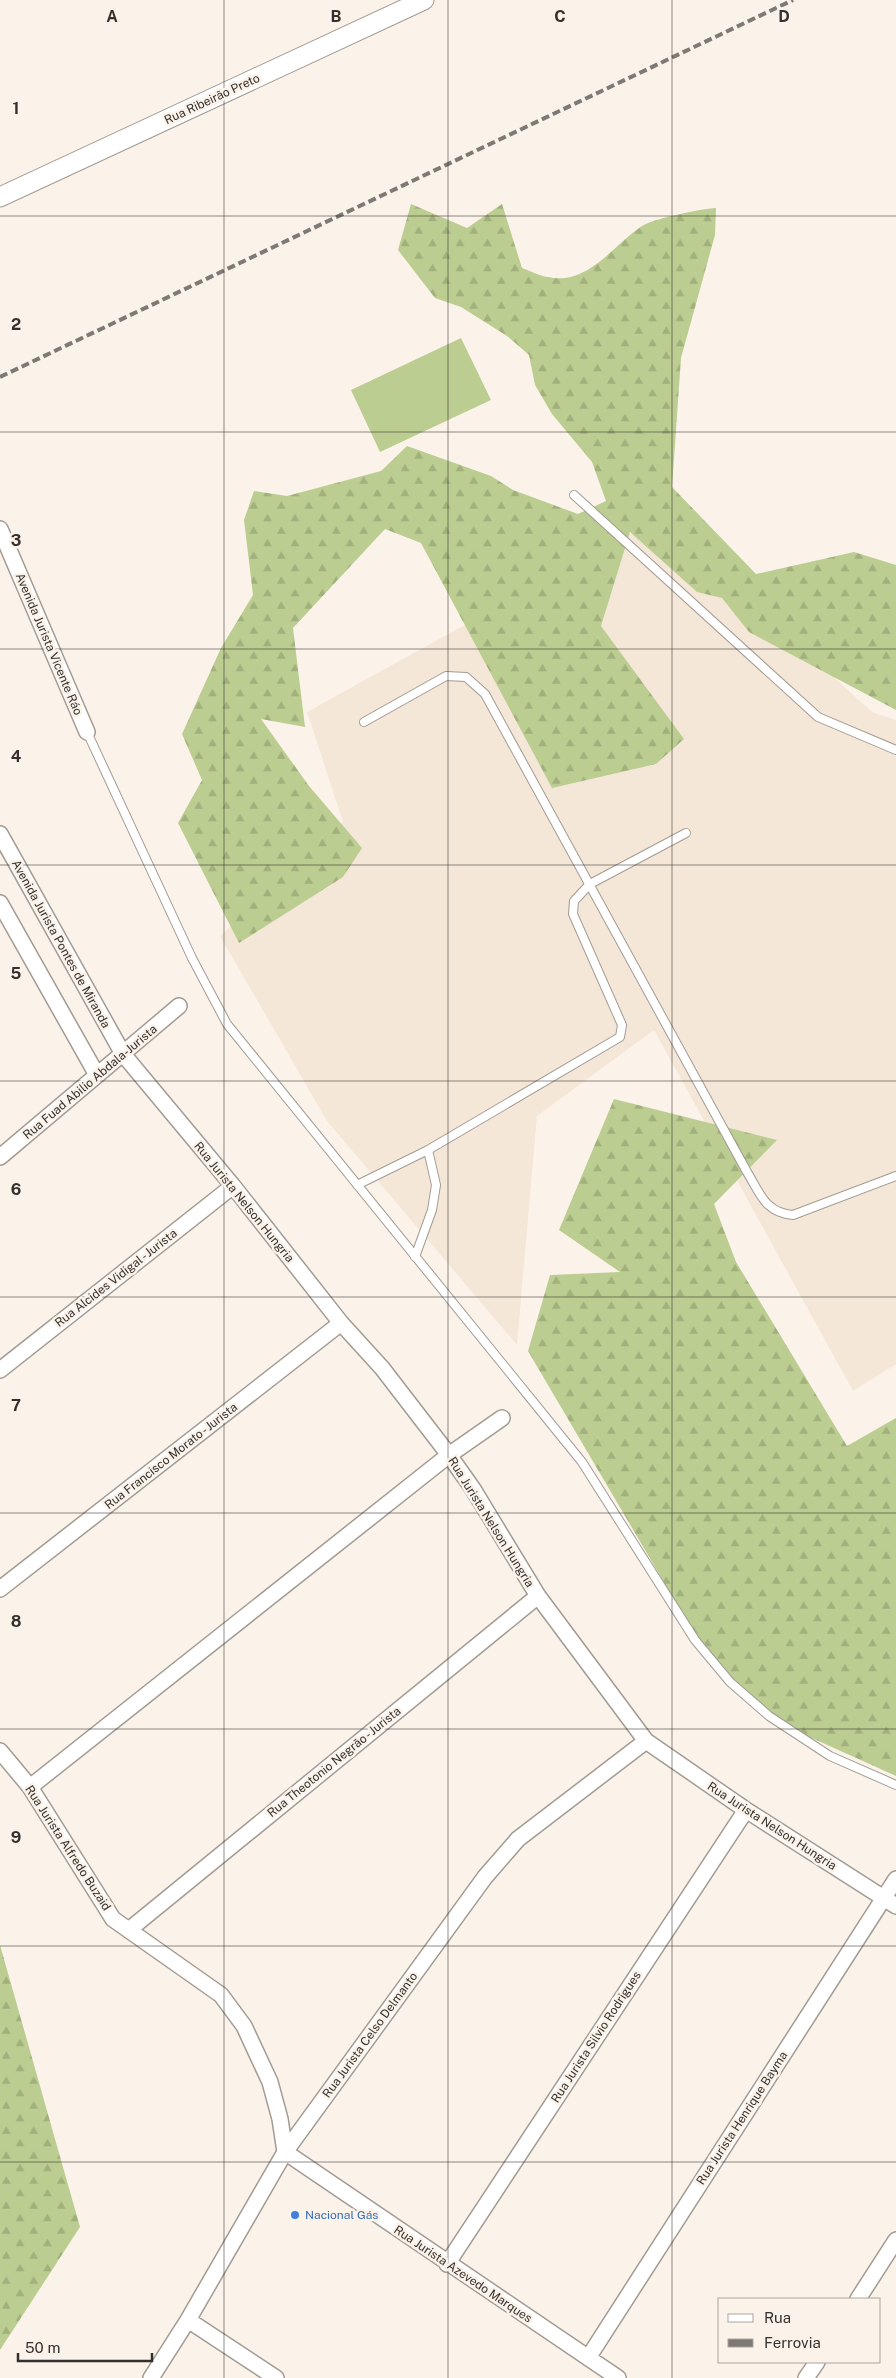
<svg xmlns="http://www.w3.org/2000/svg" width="896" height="2378" viewBox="0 0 896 2378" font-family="'Public Sans',sans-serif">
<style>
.built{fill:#f4e7d8}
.grass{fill:#bbcd90}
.forest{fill:url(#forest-firs)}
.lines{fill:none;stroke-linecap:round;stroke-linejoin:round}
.service-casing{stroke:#a29b93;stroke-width:10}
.minor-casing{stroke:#a29b93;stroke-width:18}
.tertiary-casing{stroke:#a29b93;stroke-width:21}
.service{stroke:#fff;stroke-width:8}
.minor{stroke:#fff;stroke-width:15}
.tertiary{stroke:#fff;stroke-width:19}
.rail{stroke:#7e7974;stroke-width:4;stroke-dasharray:8 4;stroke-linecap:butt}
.grid{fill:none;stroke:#33302d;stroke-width:1;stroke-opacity:0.55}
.shop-dot{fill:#3f7fe0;stroke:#fbf3ea;stroke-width:2}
.labels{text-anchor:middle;stroke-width:5;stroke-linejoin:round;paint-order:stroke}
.street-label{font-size:12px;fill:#33302d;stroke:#fbf3ea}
.shop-label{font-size:12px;fill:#366cbe;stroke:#fbf3ea;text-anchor:start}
.grid-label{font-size:16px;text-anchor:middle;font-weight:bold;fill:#33302d;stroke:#fbf3ea;stroke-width:5;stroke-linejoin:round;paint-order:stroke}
</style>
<defs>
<pattern id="forest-firs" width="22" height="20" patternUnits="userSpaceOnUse" patternTransform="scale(1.25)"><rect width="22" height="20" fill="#bbcd90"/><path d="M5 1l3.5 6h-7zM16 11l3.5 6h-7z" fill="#a1b07c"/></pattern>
</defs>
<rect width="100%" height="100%" fill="#fbf3ea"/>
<path class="built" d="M659,518L872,712L896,720V1364L853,1391L654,1030L537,1116L517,1345L327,1121L220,936L343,822L307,712Z"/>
<path class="grass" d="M461,338L491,400L380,452L351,390Z"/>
<path class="forest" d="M411,204L467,228L502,204L522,268C531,271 539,276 548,277C588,286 613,245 642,226C655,218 701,209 716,208L715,235L681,358L672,487L756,574L854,552L896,565V710L749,632L722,598L697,592L630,532L601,626L684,739L656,764L552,788L421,543L385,529L293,628L305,727L261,719L309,786L362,848L343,877L239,943L178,823L202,780L182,734L221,648L253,595L244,520L254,491L287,496L381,471L407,446L491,476L513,490L578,514L606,501L592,462L552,414L535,385L529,355L507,336L461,307L435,298L398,250Z
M614,1099L777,1140L714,1204L736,1262L847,1446L896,1418V1776L774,1721L715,1669L528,1351L550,1275L620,1272L559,1230Z
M0,1945L80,2227L0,2350Z"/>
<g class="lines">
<defs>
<path id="service" d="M574,495L818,717L896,750
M364,722L446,676L466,677L485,694L747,1172C760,1193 765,1213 793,1215L896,1176
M87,732L192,958L227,1024L582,1462L695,1640L730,1682L769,1716L830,1756L896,1785
M357,1185L428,1150L620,1037L622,1025L573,914L574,901L590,884L686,833
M415,1257L432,1210L436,1185L428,1150"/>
<path id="minor" d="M0,529L87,732
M0,834L123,1054L233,1186L341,1323L382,1368L449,1455L473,1489L538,1596L646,1741L746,1810L896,1906
M0,903L97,1075
M0,1157L179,1006
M0,1370L233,1186
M0,1589L341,1323
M0,1751L30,1787L113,1919L221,1995L244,2026L270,2082L280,2119L285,2152L618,2378
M30,1787L449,1455L502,1418
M130,1929L538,1596
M447,2264L746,1810
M858,2299L896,2240
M188,2320L276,2378
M588,2358L896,1879
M151,2378L188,2320L285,2152L485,1877L518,1839L646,1741
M806,2378L817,2362"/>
<path id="tertiary" d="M0,197L424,0"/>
</defs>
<use href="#service" class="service-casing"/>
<use href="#minor" class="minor-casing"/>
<use href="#tertiary" class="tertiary-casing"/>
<use href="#service" class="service"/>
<use href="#minor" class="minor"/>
<use href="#tertiary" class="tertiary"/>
<path class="rail" d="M0,377L793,0"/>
</g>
<path class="grid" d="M224,0V2378M448,0V2378M672,0V2378M0,216H896M0,432H896M0,649H896M0,865H896M0,1081H896M0,1297H896M0,1513H896M0,1729H896M0,1946H896M0,2162H896"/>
<circle class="shop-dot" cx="295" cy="2215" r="5"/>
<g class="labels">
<g class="street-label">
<text transform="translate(212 99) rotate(-25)" y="4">Rua Ribeirão Preto</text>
<text transform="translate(49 644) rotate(67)" y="4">Avenida Jurista Vicente Ráo</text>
<text transform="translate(61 944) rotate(61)" y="4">Avenida Jurista Pontes de Miranda</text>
<text transform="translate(90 1082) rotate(-40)" y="4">Rua Fuad Abilio Abdala-Jurista</text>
<text transform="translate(244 1202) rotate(51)" y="4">Rua Jurista Nelson Hungria</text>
<text transform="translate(116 1278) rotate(-38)" y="4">Rua Alcides Vidigal - Jurista</text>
<text transform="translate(171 1456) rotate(-38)" y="4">Rua Francisco Morato - Jurista</text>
<text transform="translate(491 1522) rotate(58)" y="4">Rua Jurista Nelson Hungria</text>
<text transform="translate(334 1762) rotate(-39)" y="4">Rua Theotonio Negrão - Jurista</text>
<text transform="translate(772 1826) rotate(33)" y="4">Rua Jurista Nelson Hungria</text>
<text transform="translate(68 1848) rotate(57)" y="4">Rua Jurista Alfredo Buzaid</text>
<text transform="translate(370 2035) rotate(-54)" y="4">Rua Jurista Celso Delmanto</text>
<text transform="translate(596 2037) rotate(-57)" y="4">Rua Jurista Silvio Rodrigues</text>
<text transform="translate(742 2118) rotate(-57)" y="4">Rua Jurista Henrique Bayma</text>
<text transform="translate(463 2274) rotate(34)" y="4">Rua Jurista Azevedo Marques</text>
</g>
<g class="shop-label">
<text x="305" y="2219">Nacional Gás</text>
</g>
</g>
<g class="grid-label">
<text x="112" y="22">A</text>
<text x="336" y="22">B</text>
<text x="560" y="22">C</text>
<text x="784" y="22">D</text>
<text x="16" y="114">1</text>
<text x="16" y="330">2</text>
<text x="16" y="546">3</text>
<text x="16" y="762">4</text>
<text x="16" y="979">5</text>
<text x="16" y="1195">6</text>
<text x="16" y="1411">7</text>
<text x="16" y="1627">8</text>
<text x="16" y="1843">9</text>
</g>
<rect x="718" y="2298" width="162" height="65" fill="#fbf3ea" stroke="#aba59e"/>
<rect x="728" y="2314" width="25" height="8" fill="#ffffff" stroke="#aba59e"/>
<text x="764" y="2323" font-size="15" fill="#33302d">Rua</text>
<rect x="728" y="2339" width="25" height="8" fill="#7e7974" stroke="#aba59e"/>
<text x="764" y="2348" font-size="15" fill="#33302d">Ferrovia</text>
<path d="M18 2353v8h134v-8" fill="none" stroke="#33302d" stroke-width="2.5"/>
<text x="25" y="2353" font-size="15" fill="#33302d" stroke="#fbf3ea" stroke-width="4" paint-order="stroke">50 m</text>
</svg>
